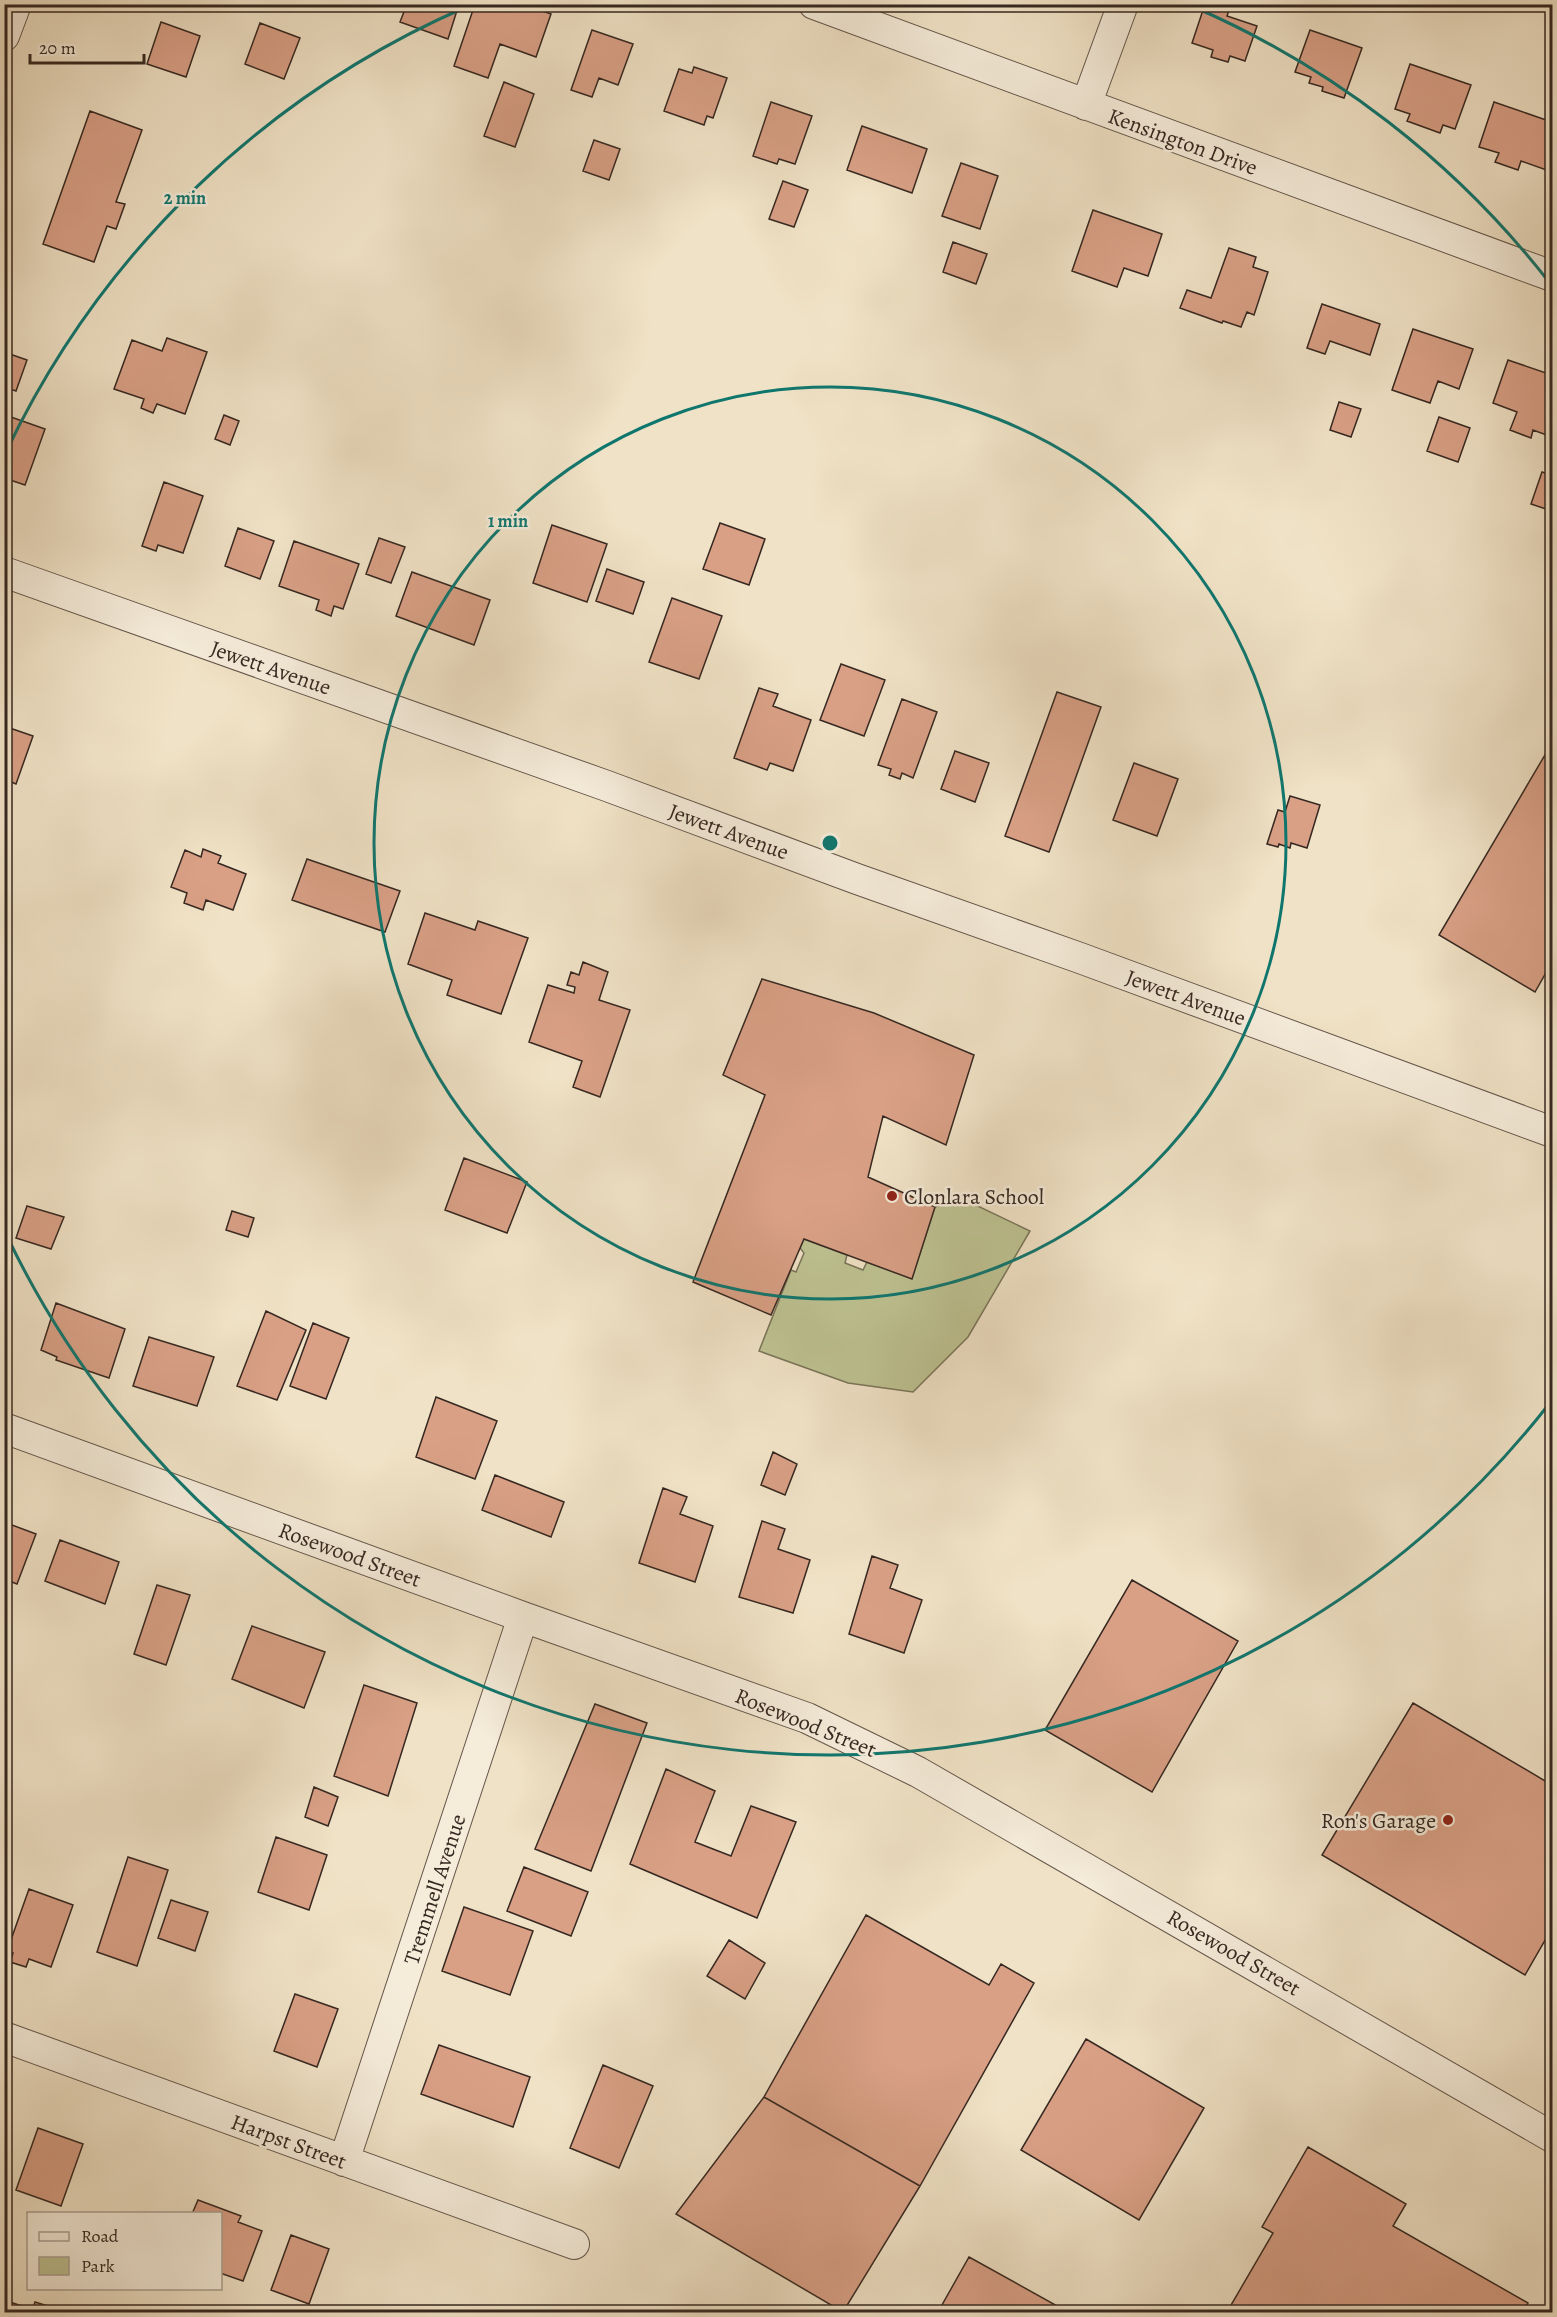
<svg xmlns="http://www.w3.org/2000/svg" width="1557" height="2317" viewBox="0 0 1557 2317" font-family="Alegreya,serif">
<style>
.green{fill:#bec292;stroke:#7a755a;stroke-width:1.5}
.building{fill:#d9a086;stroke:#362821;stroke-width:1.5}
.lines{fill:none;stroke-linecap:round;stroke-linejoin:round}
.minor-casing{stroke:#64564a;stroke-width:32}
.minor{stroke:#f5ecda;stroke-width:30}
.ring{fill:none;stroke:#0f766e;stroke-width:3}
.poi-dot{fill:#8f2418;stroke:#f5ecda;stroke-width:2}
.labels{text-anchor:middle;stroke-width:5;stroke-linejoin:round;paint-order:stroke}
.street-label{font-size:22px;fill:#362821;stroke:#f5ecda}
.poi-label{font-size:22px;fill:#362821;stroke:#f5ecda;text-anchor:start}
.centre{fill:#0f766e;stroke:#f5ecda;stroke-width:3}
.ring-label{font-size:18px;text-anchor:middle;font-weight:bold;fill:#0f766e;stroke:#f5ecda;stroke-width:5;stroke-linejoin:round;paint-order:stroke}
</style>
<rect width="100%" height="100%" fill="#f0e2c6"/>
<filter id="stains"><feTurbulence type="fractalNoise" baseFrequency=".00333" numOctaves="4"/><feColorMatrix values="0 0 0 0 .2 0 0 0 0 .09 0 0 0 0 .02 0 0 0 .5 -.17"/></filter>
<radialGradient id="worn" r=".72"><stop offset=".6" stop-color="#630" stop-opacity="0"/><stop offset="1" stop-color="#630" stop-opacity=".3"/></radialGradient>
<path class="green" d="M963,1199L1030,1231L968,1337L913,1392L848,1383L759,1351L791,1270L796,1272L804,1253L800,1248L804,1239L847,1255L845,1263L863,1270L867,1262L912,1278L935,1207Z"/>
<path class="building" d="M407,4H459L448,39L400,22Z
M475,4H523L551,14L536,57L500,44L488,78L454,66Z
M1205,4H1222L1230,7L1227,16L1257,26L1245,61L1230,56L1228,62L1211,57L1213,50L1192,43Z
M161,22L200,36L186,77L147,64Z
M260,23L300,38L284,79L245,64Z
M592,30L633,44L618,85L599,78L592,97L571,90Z
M1310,30L1362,48L1344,98L1322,91L1323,87L1309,83L1311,77L1295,72Z
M1410,64L1471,85L1455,129L1443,125L1440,133L1407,121L1410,114L1395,109Z
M694,67L727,78L713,118L707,116L704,125L664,111L679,69L692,73Z
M504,82L534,94L515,147L484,136Z
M771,102L812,116L795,164L779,159L777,164L753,156Z
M1494,102L1552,122V172L1521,161L1518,170L1495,162L1499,153L1479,147Z
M90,111L142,130L116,202L125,204L116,229L107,226L94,262L43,244Z
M862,126L927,149L912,193L847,170Z
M594,140L620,149L609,180L583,171Z
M961,163L998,176L980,229L942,216Z
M783,181L808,190L794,227L769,219Z
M1093,210L1162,234L1148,276L1124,268L1117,287L1072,271Z
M953,242L987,254L976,284L943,272Z
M1229,248L1256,257L1253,267L1268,272L1254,315L1247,312L1241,327L1223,321L1222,323L1180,308L1187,290L1211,298Z
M1322,304L1380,324L1370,355L1330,341L1325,354L1307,348Z
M1413,329L1473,349L1459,389L1438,381L1430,403L1392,390Z
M167,338L207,352L185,414L157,404L153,413L141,408L144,399L114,389L132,340L162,351Z
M4,352L27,360L16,391L4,387Z
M1508,360L1552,375V437L1533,430L1531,438L1510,430L1517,412L1493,403Z
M1339,402L1361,409L1351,437L1330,430Z
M224,415L239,421L230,445L215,439Z
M8,416L45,429L25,485L4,478V424Z
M1439,417L1470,428L1458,462L1427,451Z
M1542,472L1552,475V511L1531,504Z
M164,482L203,496L183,553L158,545L156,551L142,546Z
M720,523L765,539L749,585L703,569Z
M552,525L607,544L587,602L533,583Z
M238,528L274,541L260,579L225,566Z
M379,538L405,547L391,583L366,574Z
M294,541L359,564L343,609L334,606L331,616L316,610L319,600L279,586Z
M607,569L644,582L633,614L596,601Z
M412,572L490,600L474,645L396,616Z
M672,598L722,616L699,679L649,662Z
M841,664L885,680L864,736L820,720Z
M759,688L778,694L773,706L811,720L793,771L770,763L767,770L734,758Z
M1057,692L1101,707L1049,852L1005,836Z
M902,699L937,712L913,778L902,773L900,779L889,775L891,769L878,765Z
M4,726L33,736L16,784L4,779Z
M1552,743V962L1535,992L1439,935Z
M955,751L989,763L975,802L941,789Z
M1134,763L1178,779L1157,836L1113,820Z
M1290,796L1320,805L1307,848L1291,843L1290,848L1279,844L1278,847L1267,844L1278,810L1285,812Z
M203,849L221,856L218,863L246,874L233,910L206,900L203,910L184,903L187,893L171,887L185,850L201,857Z
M307,859L400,891L385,932L292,900Z
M425,913L475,930L478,921L528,938L501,1014L447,995L452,980L408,964Z
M583,962L608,972L599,1000L630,1010L600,1097L573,1087L582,1061L529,1042L548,985L574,993L575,987L567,985L571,972L579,975Z
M762,979L874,1013L974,1055L946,1145L883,1116L868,1177L935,1207L912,1279L804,1239L771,1315L693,1282L765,1095L723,1075Z
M464,1158L527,1182L507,1233L445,1210Z
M27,1206L64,1217L51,1249L16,1238Z
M232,1211L254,1218L248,1237L226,1230Z
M56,1303L125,1329L109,1378L56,1360L57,1357L41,1350Z
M266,1311L306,1330L277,1400L237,1386Z
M313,1323L349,1338L326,1399L290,1386Z
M149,1337L214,1357L197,1406L133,1386Z
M436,1397L497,1421L475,1479L416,1457Z
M773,1452L797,1464L785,1495L761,1485Z
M495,1475L564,1502L551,1537L482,1510Z
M663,1488L687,1497L680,1514L713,1526L695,1582L639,1563Z
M762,1521L785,1529L778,1549L810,1560L793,1613L739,1597Z
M4,1522L36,1534L17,1584L4,1579Z
M60,1540L119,1562L105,1604L45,1581Z
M872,1556L898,1565L890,1588L922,1600L904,1653L849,1634Z
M1132,1580L1238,1641L1152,1792L1045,1730Z
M157,1585L190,1595L166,1665L134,1654Z
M252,1626L325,1652L304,1708L232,1679Z
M364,1685L417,1703L388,1796L334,1776Z
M1413,1703L1552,1785V1928L1525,1975L1322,1855Z
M595,1704L647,1723L591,1871L535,1849Z
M666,1769L715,1791L695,1842L731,1856L751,1806L796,1822L757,1918L630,1864Z
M314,1787L338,1797L328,1826L305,1817Z
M276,1837L327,1855L309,1910L258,1892Z
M128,1857L168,1870L137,1966L97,1952Z
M524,1867L588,1892L571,1936L507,1911Z
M29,1889L73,1905L51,1967L29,1959L26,1967L10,1962L13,1953L7,1951Z
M171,1900L208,1912L195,1951L158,1938Z
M464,1907L533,1931L510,1995L442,1971Z
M866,1915L989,1985L1001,1964L1034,1983L920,2186L764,2097Z
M729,1940L765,1963L745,1999L707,1976Z
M295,1994L338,2009L317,2067L274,2051Z
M1086,2039L1204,2108L1139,2220L1021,2150Z
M439,2045L530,2077L513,2127L421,2094Z
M603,2065L653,2086L619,2168L570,2148Z
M764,2097L920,2186L843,2312L676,2214Z
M38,2128L83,2144L61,2206L16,2190Z
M1308,2147L1406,2204L1393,2226L1528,2303L1522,2312H1227L1273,2233L1262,2227Z
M198,2200L241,2216L238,2222L262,2231L243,2281L220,2273V2214H192Z
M291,2235L329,2249L309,2304L271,2290Z
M969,2257L1068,2312H938Z
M4,2300L28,2308L27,2312H4Z
M35,2302L67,2312H32Z"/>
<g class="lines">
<defs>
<path id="minor" d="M814,4L1552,276
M4,36L16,4
M1086,105L1123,4
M4,572L607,786L857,879L1080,958L1552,1132
M4,1428L523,1617L807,1718L918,1772L1552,2137
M4,2037L574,2244
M344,2161L523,1617"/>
</defs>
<use href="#minor" class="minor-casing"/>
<use href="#minor" class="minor"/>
</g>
<g class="ring">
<circle cx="830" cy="843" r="456"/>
<path d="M1549 1404A912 912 0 0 1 7 1236M7 450A912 912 0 0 1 466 7M1194 7A912 912 0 0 1 1549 282"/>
</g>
<g class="poi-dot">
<circle cx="892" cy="1196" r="6"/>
<circle cx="1448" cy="1820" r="6"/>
</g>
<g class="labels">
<g class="street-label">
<text transform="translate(1183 141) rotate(20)" y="8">Kensington Drive</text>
<text transform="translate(271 667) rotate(19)" y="8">Jewett Avenue</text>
<text transform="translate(729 831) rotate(20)" y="8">Jewett Avenue</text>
<text transform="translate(1186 997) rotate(20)" y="8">Jewett Avenue</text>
<text transform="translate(350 1554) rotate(20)" y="8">Rosewood Street</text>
<text transform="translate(806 1722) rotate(22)" y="8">Rosewood Street</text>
<text transform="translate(434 1889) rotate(-72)" y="8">Tremmell Avenue</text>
<text transform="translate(1234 1952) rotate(30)" y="8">Rosewood Street</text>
<text transform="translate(289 2141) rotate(20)" y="8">Harpst Street</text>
</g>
<g class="poi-label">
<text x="904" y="1204">Clonlara School</text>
<text x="1436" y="1828" text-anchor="end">Ron's Garage</text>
</g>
</g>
<circle cx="830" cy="843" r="9" class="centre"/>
<g class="ring-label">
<text x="185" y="204">2 min</text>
<text x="508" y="527">1 min</text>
</g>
<rect width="1557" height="2317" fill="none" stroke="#f0e2c6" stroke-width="24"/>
<rect x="6" y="6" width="1545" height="2305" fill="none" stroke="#362821" stroke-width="3"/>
<rect x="12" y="12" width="1533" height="2293" fill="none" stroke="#362821" stroke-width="1.5"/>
<rect x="27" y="2212" width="195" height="78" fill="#f5ecda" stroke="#a99e90" stroke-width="1.5"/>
<rect x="39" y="2232" width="30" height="9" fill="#f5ecda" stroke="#a99e90" stroke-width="1.5"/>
<text x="81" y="2242" font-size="18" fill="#362821">Road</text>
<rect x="39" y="2257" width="30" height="18" fill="#bec292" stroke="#a99e90" stroke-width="1.5"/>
<text x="81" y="2272" font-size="18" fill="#362821">Park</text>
<path d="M30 54v9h114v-9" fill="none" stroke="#362821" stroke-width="3"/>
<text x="39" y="54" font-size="18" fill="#362821" stroke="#f5ecda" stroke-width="4.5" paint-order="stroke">20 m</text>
<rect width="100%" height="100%" filter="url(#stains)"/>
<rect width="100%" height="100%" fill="url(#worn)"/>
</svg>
